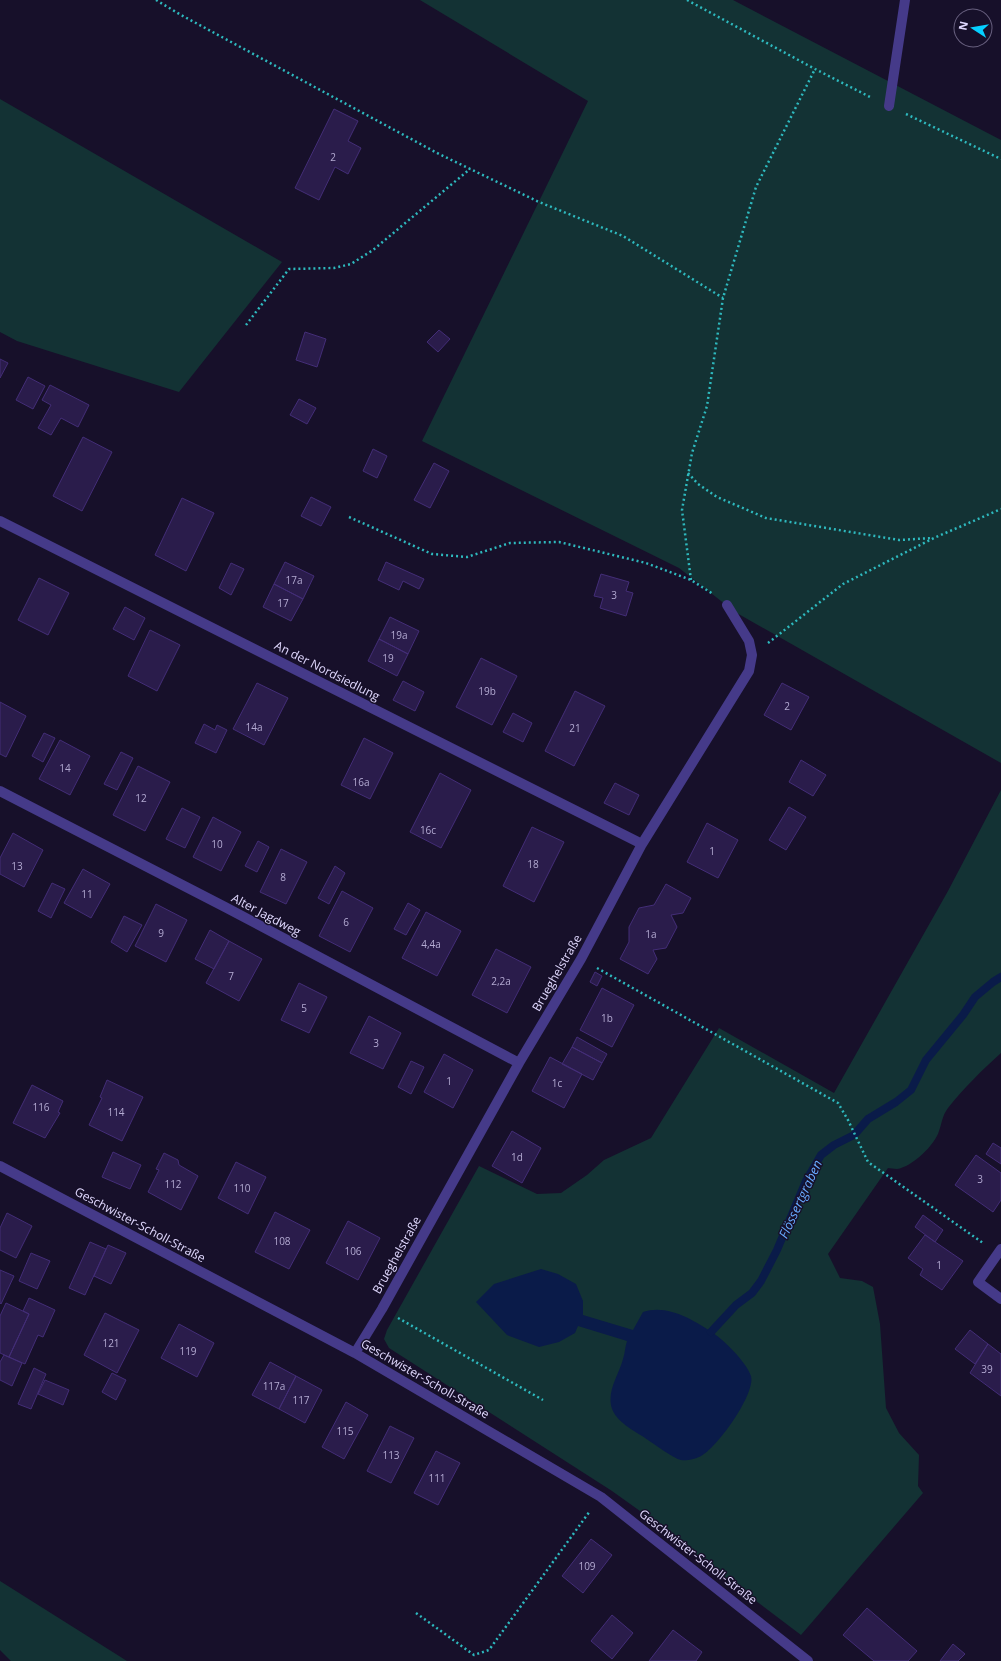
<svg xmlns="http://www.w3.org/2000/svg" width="1001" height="1661" viewBox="0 0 1001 1661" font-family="'Open Sans',sans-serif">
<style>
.green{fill:#133234}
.water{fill:#0a1b49}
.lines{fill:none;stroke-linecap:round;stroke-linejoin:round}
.stream{stroke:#0a1b49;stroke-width:8}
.building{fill:#2a1c4b;stroke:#432d77}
.path{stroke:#2eb9be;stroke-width:2.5;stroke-dasharray:2 3;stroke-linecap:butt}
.lane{stroke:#453a89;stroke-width:10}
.street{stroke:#453a89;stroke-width:10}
.labels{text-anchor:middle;stroke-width:3;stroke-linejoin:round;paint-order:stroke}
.number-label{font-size:10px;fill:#b3aad2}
.street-label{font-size:12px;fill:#e1d9ff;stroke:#17102a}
.water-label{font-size:13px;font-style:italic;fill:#67aaff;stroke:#17102a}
</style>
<rect width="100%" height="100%" fill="#17102a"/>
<path class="green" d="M420,0H733L1001,140V763L735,612L679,568L422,441L588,101Z
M0,99L282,262L179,392L17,341L0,332Z
M1001,790V1053C982,1070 964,1088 948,1108C942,1116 942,1123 939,1131C935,1145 912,1167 897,1169C894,1169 890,1168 888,1168L828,1254L840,1278L862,1281L873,1287L880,1324L886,1408L899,1433L919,1455L918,1486L923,1493L801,1635L722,1575L668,1531L612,1491L389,1348L384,1339L387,1330L479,1166L537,1194L561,1193L587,1175L604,1160L651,1138L719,1028L834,1093L948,891Z
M0,1581L127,1661H11L0,1650Z"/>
<path class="water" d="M541,1269L558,1274L576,1284L583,1301V1315L633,1330L643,1312C668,1304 693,1320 713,1333C724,1340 747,1363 751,1376C756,1394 715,1451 699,1457C695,1459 686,1461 681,1460C674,1459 650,1441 642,1436C632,1430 613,1419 611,1405C608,1389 619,1374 623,1359C625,1353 625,1347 627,1341L578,1326L575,1333L559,1342L539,1347L507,1335L476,1302L494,1284Z"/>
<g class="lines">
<path class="stream" d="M711,1332L736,1305L752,1293L761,1281L777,1250L806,1181L821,1155L834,1145L854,1135L868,1119L896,1102L911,1090L926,1060L963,1015L975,997L993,982L1001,977"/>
</g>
<path class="building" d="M334,109L358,121L348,141L361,148L348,174L335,167L319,200L295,188Z
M439,330L450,339L438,352L427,342Z
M305,332L326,339L317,367L296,360Z
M0,359L8,363L0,378Z
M28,377L45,386L33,409L16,400Z
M50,385L89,405L78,427L61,418L51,435L38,428L51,405L42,400Z
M299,399L316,408L307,424L290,415Z
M83,437L112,452L82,511L53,496Z
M373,449L387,456L377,478L363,471Z
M434,463L449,471L430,508L414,500Z
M311,497L331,507L321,526L301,516Z
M182,498L214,513L186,571L155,555Z
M285,562L314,576L303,599L274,584Z
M386,562L424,579L419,589L403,581L399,590L378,580Z
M231,563L244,569L231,595L219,588Z
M601,574L629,582L626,591L633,593L626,616L600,608L603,598L594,596Z
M39,578L69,593L48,635L18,620Z
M274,584L303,599L291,621L263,607Z
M125,607L145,618L134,640L113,629Z
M390,617L419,631L408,654L379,639Z
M150,630L180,645L157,691L128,676Z
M379,639L408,654L397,676L368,661Z
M481,658L517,676L492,725L456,707Z
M403,681L424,692L415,711L393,700Z
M257,683L288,698L264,745L233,729Z
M782,683L809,697L791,730L764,715Z
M575,691L605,706L574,766L545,751Z
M0,702L26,716L6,757L0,754Z
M513,713L532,723L523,742L503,732Z
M204,724L215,730L217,725L227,730L216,753L195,743Z
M44,733L55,738L43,762L32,756Z
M364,738L393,753L370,799L341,785Z
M60,740L90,756L70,795L39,779Z
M121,752L133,758L117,790L104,784Z
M801,760L826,775L813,796L789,782Z
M138,766L170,782L145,831L113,815Z
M440,773L471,790L441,848L410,832Z
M615,783L639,795L629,815L604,803Z
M789,807L806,817L786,850L769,840Z
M182,808L200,817L185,848L166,839Z
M213,817L241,832L221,871L193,857Z
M707,823L738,840L718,878L687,862Z
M532,827L564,842L534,902L503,886Z
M13,833L43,850L24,887L0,874V858Z
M258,841L269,847L257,872L245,866Z
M281,849L307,862L286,904L260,892Z
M335,866L345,873L329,904L318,898Z
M83,869L110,884L91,918L64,903Z
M52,883L65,889L51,918L38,911Z
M666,884L691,898L683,913L671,915L677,927L666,948L653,950L657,959L648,974L620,959L629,942V927L639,908L654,905Z
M342,891L373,908L350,952L319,936Z
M408,903L420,910L406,935L394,929Z
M156,904L187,920L166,962L135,946Z
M426,912L461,931L437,976L402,958Z
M124,916L142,925L127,952L111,942Z
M210,930L229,941L214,969L195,959Z
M229,941L262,959L239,1001L206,983Z
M496,949L531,967L507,1013L472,995Z
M595,972L602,976L597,986L590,982Z
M299,983L327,997L309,1033L281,1020Z
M602,988L634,1005L612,1047L580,1030Z
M369,1016L401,1033L383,1069L350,1053Z
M577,1037L607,1054L602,1063L572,1047Z
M572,1047L602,1063L593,1080L562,1064Z
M444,1054L473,1070L453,1108L424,1092Z
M550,1057L582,1074L564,1108L532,1091Z
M411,1061L424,1067L411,1094L398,1087Z
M107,1080L143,1097L122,1141L89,1125L102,1098L100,1097Z
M32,1085L63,1101L58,1112L60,1113L45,1138L13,1123Z
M512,1131L541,1148L522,1183L492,1166Z
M993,1143L1001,1148V1164L986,1154Z
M113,1152L141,1165L130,1189L102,1177Z
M164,1153L178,1160L179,1165L198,1176L181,1210L148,1192L159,1170L156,1169Z
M976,1155L1001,1173V1200L993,1212L955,1185Z
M236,1162L266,1177L248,1214L218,1198Z
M275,1212L310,1230L289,1269L255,1252Z
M7,1213L32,1226L16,1258L0,1250V1228Z
M923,1215L943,1230L935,1242L915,1227Z
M348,1221L380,1238L358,1280L326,1263Z
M925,1235L963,1261L942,1290L920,1275L923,1269L908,1258Z
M90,1242L106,1249L85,1295L69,1288Z
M108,1245L126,1253L111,1284L94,1276Z
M31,1253L50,1261L37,1289L19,1281Z
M0,1270L14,1276L1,1304L0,1303Z
M29,1298L55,1310L43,1337L38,1335L25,1364L9,1357L29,1314L23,1311Z
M6,1303L29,1314L9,1357L0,1353V1316Z
M105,1313L139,1330L117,1373L84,1355Z
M179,1324L214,1343L197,1377L161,1358Z
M970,1330L988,1344L975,1364L955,1349Z
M988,1344L1001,1354V1396L970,1373Z
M4,1355L22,1363L12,1386L0,1380V1362Z
M270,1362L296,1376L279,1409L252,1395Z
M34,1368L46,1374L31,1409L18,1404Z
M112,1373L126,1380L116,1400L102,1392Z
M296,1376L322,1390L305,1423L279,1409Z
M45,1380L69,1390L63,1405L38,1394Z
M346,1402L368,1415L344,1459L322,1447Z
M390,1426L414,1438L391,1483L367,1471Z
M436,1451L460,1463L438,1505L414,1493Z
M591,1539L612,1555L583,1593L562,1576Z
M867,1608L917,1651L908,1661H874L843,1635Z
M612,1615L633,1633L612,1659L591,1641Z
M673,1630L702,1652L696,1661H649Z
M953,1644L965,1654L958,1661H940Z"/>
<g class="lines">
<path class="path" d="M156,0L181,15L439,154L539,202L623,236L723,298
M687,0L815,69L872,98
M906,114L1001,159
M246,325L289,269L334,268L351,264L373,250L470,169
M688,473L698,484L717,497L766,518L899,540L932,538
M349,517L432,554L467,557L510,543L559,542L646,563L691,580L713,594
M691,580L682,510L692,453L707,406L723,298L756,187L815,69
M768,643L843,584L934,538L1001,509
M597,968L838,1103L848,1120L868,1162L983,1243
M398,1318L543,1400
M416,1613L474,1655L489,1650L590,1511"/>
<path class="lane" d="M889,106L905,0"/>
<path class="street" d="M0,521L642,844
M0,791L225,907L519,1063
M0,1166L355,1353L601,1497L808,1661
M1001,1249L978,1282L1001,1299
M355,1353L382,1309L519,1063L581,959L642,844L749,671L752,655L749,641L727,605"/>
</g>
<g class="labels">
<g class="number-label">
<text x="333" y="161">2</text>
<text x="294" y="584">17a</text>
<text x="614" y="599">3</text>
<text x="283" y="607">17</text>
<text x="399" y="639">19a</text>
<text x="388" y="662">19</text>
<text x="487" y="695">19b</text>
<text x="787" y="710">2</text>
<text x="254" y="731">14a</text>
<text x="575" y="732">21</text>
<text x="65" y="772">14</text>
<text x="361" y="786">16a</text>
<text x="141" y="802">12</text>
<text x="428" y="834">16c</text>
<text x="217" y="848">10</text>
<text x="712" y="855">1</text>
<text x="533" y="868">18</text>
<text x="17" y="870">13</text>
<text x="283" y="881">8</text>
<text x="87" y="898">11</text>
<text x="346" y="926">6</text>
<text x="161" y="937">9</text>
<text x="651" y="938">1a</text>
<text x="431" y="948">4,4a</text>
<text x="231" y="980">7</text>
<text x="501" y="985">2,2a</text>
<text x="304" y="1012">5</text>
<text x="607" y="1022">1b</text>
<text x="376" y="1047">3</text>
<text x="449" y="1085">1</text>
<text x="557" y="1087">1c</text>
<text x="41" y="1111">116</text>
<text x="116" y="1116">114</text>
<text x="517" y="1161">1d</text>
<text x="980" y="1183">3</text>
<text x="173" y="1188">112</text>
<text x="242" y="1192">110</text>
<text x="282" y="1245">108</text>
<text x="353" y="1255">106</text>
<text x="939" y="1269">1</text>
<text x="111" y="1347">121</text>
<text x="188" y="1355">119</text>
<text x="987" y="1373">39</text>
<text x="274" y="1390">117a</text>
<text x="301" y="1404">117</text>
<text x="345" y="1435">115</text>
<text x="391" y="1459">113</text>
<text x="437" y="1482">111</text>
<text x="587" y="1570">109</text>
</g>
<g class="street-label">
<text transform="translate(327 671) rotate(27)" y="4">An der Nordsiedlung</text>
<text transform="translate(266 915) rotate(28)" y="4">Alter Jagdweg</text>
<text transform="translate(557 973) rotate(-60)" y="4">Brueghelstraße</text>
<text transform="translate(140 1225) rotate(28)" y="4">Geschwister-Scholl-Straße</text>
<text transform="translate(397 1255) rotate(-61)" y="4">Brueghelstraße</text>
<text transform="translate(425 1379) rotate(30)" y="4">Geschwister-Scholl-Straße</text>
<text transform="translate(698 1557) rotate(38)" y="4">Geschwister-Scholl-Straße</text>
</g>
<g class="water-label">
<text transform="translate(800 1199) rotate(-65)" y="5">Flössertgraben</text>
</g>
</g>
<g transform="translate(973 28) rotate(282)"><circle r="19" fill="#17102a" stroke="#68607f"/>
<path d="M0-3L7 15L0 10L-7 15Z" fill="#05cfff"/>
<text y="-6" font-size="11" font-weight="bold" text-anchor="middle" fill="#e1d9ff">N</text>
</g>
</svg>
